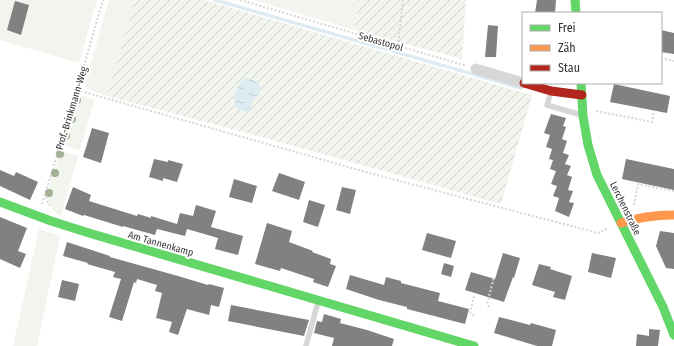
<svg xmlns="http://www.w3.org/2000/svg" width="674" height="346" viewBox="0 0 674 346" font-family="'Fira Sans Condensed',sans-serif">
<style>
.grass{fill:#f1f5ed}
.garden{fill:url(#garden-furrows)}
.water{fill:url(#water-ripples)}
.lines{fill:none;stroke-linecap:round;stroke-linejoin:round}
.stream{stroke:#ddebf3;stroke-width:3.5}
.building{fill:#818181}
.path{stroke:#d6d6d6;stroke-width:2;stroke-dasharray:2 2;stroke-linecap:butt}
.lane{stroke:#d7d7d7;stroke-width:5.5}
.street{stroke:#d7d7d7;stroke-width:11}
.fast{stroke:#63d668;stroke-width:9}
.slow{stroke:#ff974d;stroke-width:9}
.jam{stroke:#b3261e;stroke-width:9}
.tree{fill:#a2b095}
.labels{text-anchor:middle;stroke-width:4;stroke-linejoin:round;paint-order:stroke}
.street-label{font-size:10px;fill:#333;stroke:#fff}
</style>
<defs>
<pattern id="garden-furrows" width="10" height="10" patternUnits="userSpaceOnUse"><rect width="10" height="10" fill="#f1f5ed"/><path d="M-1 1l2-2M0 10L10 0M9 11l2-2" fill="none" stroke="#cfd2cc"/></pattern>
<pattern id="water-ripples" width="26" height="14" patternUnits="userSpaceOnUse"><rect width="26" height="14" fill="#ddebf3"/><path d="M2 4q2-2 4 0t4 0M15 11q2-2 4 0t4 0" fill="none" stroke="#becad1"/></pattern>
</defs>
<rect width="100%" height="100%" fill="#fff"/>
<path class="grass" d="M0,0H97L79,63L0,40Z
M109,0H135L107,96L87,89L85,83Z
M254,0H359L354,30Z
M81,96L95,99L80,150L66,146L64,142L77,98Z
M63,152L78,156L61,216L53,211L49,203L47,194L60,153Z
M39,229L60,236L37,346H13Z"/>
<path class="garden" d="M135,0H204L532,95L501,204L258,136L107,96Z
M359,0H466L462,59L354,30Z"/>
<path class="water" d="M246,78C257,81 264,84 258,96C257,98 254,99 253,101C252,104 251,108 250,111L248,112C244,111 238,110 236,107C231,99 238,81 246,78Z"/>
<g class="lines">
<path class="stream" d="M215,0L521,88"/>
</g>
<path class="building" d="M537,0H556L555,13H535Z
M15,1L29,5L21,35L7,30Z
M488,25L498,26L496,57H485Z
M661,30L674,33V54L661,52Z
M614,84L670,96L667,113L610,102Z
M551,114L566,118L563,126L566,127L562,139L567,141L563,153L569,155L565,164L571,166L567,175L572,177L568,190L573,191L569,202L574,203L569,217L555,211L559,198L553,196L557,186L551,184L556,171L550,169L553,160L549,159L552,149L546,147L550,135L544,133Z
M92,128L109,133L101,163L83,157Z
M154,159L168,162V160L183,164L177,182L163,178V181L149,177Z
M626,159L674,169V190L622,179Z
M0,170L14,176L16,172L38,182L30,200L0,186Z
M279,173L305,182L299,200L272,191Z
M234,179L257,186L252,203L229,197Z
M73,187L91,195L89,201L137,216L138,214L151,218V216L177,224L180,213L193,216L196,205L216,211L211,227L243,236L238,255L215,249L218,238L187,229L185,236L157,229L155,235L123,226V227L84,215L83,216L65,209Z
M342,187L356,190L350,214L336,210Z
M309,200L325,205L318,227L303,222Z
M0,217L27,228L18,251L26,254L20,268L0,259Z
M267,223L292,231L289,242L313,251L312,252L331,259L330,264L336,266L328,287L313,282L314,279L281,268L280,271L255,264Z
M660,231L674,233V269L666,268L656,246Z
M427,233L456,241L451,258L422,250Z
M67,242L110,256V257L178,276L208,285L209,284L224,288L219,307L211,305L209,315L187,309L178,335L169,332L172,322L156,318L162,293L155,291L157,285L137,279L136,283L134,282L122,321L109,317L121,279L113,277L115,272L87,264L88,263L63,256Z
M503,253L520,258L514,278L513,277L504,302L465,290L471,272L495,279Z
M592,253L616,258L611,278L588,272Z
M444,263L454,266L451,277L441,274Z
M539,264L551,267L550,269L572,276L565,300L553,297L555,292L532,285Z
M350,275L384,285L386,277L401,281V283L440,293L438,301L469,309L465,324L407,309V307L379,300L346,289Z
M62,280L79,284L75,301L58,297Z
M231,305L309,320L304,336L228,321Z
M324,314L341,319L340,323L367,330L394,339L392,346H332L334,338L314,333L317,321L322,322Z
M499,317L530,325L531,323L556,330L552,346H537L494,333Z
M649,329L660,330L658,346H636L637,334L649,336Z"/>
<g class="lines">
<path class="path" d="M240,0L467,66
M398,46L403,0
M661,58L674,61
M77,90L373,174L598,233L609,228
M596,111L652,122L654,111
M46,197L49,206
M42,204L77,90L103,0
M634,205L638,184L674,191
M474,296L470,312L474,316
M489,307L487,304L494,277"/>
<path class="lane" d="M551,92L547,105L581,115
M306,346L318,302"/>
<path class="street" d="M476,69L523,83"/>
<path class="fast" d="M575,0L576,13
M581,83L583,116L588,145L597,175L663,307L674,335
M0,202L51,221L89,233L474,346"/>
<path class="slow" d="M621,223C639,217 655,215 674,215"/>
<path class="jam" d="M524,83L551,91L582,95"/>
</g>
<g class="tree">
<circle cx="77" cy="100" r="4"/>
<circle cx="72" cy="119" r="4"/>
<circle cx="66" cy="136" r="4"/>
<circle cx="60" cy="154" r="4"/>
<circle cx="55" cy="173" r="4"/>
<circle cx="49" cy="193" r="4"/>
</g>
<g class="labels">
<g class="street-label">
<text transform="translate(381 41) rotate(16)" y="4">Sebastopol</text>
<text transform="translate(71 108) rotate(-73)" y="4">Prof.-Brinkmann-Weg</text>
<text transform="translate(626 208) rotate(64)" y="4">Lerchenstraße</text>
<text transform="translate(161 243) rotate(16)" y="4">Am Tannenkamp</text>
</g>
</g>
<rect x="522" y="12" width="140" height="72" fill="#ffffff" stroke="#adadad"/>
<rect x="530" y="25" width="20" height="6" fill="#63d668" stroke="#adadad"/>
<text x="558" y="32" font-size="12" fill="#333333">Frei</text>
<rect x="530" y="45" width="20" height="6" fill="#ff974d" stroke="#adadad"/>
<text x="558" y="52" font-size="12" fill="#333333">Zäh</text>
<rect x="530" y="65" width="20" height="6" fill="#b3261e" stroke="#adadad"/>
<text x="558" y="72" font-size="12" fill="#333333">Stau</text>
</svg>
